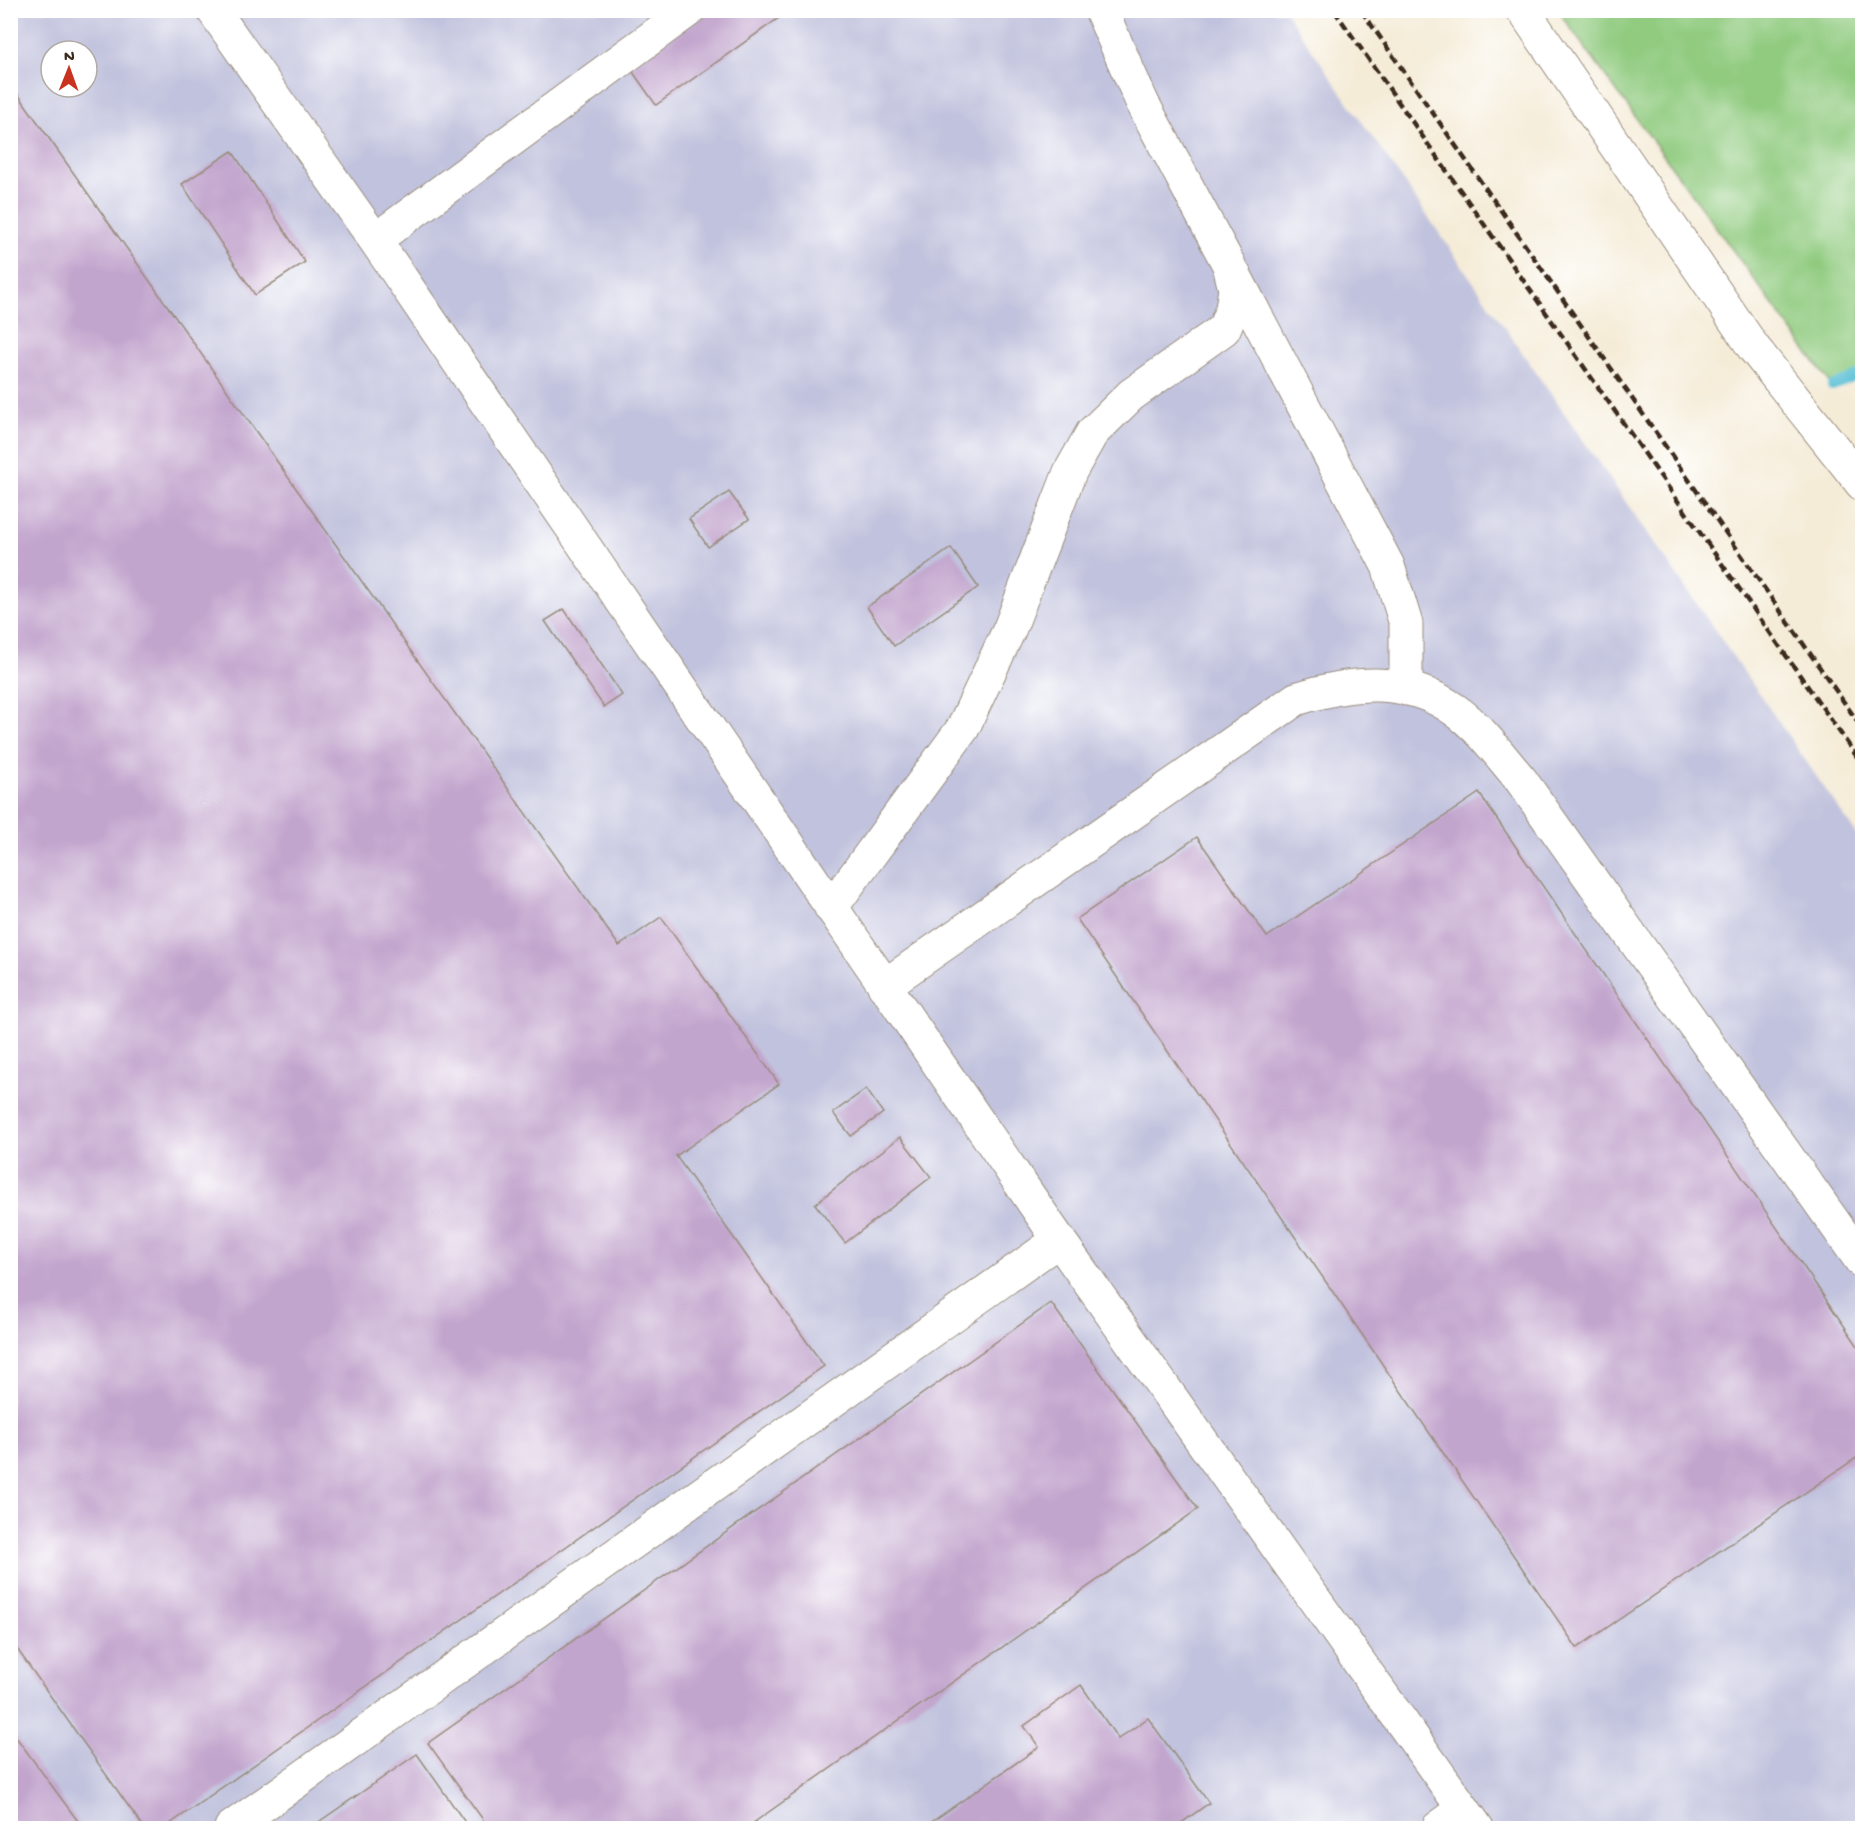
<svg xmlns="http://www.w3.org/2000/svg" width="1873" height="1839" viewBox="0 0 1873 1839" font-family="'Gochi Hand',sans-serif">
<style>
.industrial{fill:#c1c2dd;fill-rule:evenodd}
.green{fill:#90cb7f;stroke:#667a4e;stroke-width:1.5}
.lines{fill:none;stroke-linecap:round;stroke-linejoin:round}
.stream{stroke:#58bfd5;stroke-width:10}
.building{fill:#c2a5cd}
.minor-casing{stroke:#988b7b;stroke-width:35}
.minor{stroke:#fff;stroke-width:33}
.rail{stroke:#3b2a1e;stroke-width:4.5;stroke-dasharray:9 4.5;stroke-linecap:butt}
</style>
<rect width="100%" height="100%" fill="#fff"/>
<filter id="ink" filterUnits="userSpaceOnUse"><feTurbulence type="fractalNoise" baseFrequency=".0167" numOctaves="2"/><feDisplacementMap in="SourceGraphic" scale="12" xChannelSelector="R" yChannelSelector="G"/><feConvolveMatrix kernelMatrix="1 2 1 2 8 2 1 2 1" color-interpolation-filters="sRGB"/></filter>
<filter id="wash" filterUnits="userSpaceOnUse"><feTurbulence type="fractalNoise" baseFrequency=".008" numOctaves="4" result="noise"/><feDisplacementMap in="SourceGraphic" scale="24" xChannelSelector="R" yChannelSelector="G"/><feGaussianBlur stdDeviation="1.35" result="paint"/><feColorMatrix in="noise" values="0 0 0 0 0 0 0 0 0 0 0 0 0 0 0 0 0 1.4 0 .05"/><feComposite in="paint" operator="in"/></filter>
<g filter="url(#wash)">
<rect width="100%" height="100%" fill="#f5ecd8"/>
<path class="industrial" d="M11,11H1285L1862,842V1828H11ZM51,51H87V87H51Z"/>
<path class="green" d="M1558,11H1862V374L1832,386Z"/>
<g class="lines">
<path class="stream" d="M1832,386L1862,374"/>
</g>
<g id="blocks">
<path class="building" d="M711,10H790L656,105L630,68Z
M10,83L619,946L661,917L779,1084L676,1156L824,1366L164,1828H144L10,1639Z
M232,151L305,262L255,295L182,184Z
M729,492L749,519L708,547L689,519Z
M951,548L978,587L894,646L867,607Z
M564,609L622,695L604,707L545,621Z
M1479,793L1862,1352V1454L1577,1648L1077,919L1197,837L1267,937Z
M866,1089L883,1113L851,1136L833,1113Z
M900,1137L931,1177L845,1243L815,1204Z
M1051,1303L1198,1509L746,1828H489L428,1743Z
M1081,1685L1118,1739L1148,1718L1209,1803L1180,1824L1183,1828H923L1039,1747L1024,1726Z
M10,1729L83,1828H10Z
M417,1754L469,1828H310Z"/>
</g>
</g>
<g filter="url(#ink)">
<use href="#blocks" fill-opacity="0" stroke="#988b7b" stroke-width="1.5"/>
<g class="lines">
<defs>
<path id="minor" d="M213,10L375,240L1059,1240L1477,1828
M1523,10L1753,347L1862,484
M375,240L689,10
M1234,274L1388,566L1406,624V689
M831,908L963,728L1010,628L1070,472L1092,433L1131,395L1224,329L1232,309L1235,289L1229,265L1142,102L1101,10
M884,986L1296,699C1349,682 1406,675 1455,710C1481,728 1500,756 1521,780L1862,1262
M231,1828L1059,1240
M1438,1828L1463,1810"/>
</defs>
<use href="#minor" class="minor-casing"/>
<use href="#minor" class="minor"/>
<path class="rail" d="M1334,10L1862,764
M1361,10L1862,728"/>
</g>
</g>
<rect width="1873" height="1839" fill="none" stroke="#fff" stroke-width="36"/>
<g transform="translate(69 69) rotate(1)"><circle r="28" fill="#ffffff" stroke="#b1aaa5" stroke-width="1.5"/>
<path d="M0-4.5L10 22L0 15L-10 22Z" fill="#c8321e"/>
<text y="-9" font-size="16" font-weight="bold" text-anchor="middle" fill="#3b2a1e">N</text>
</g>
</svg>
